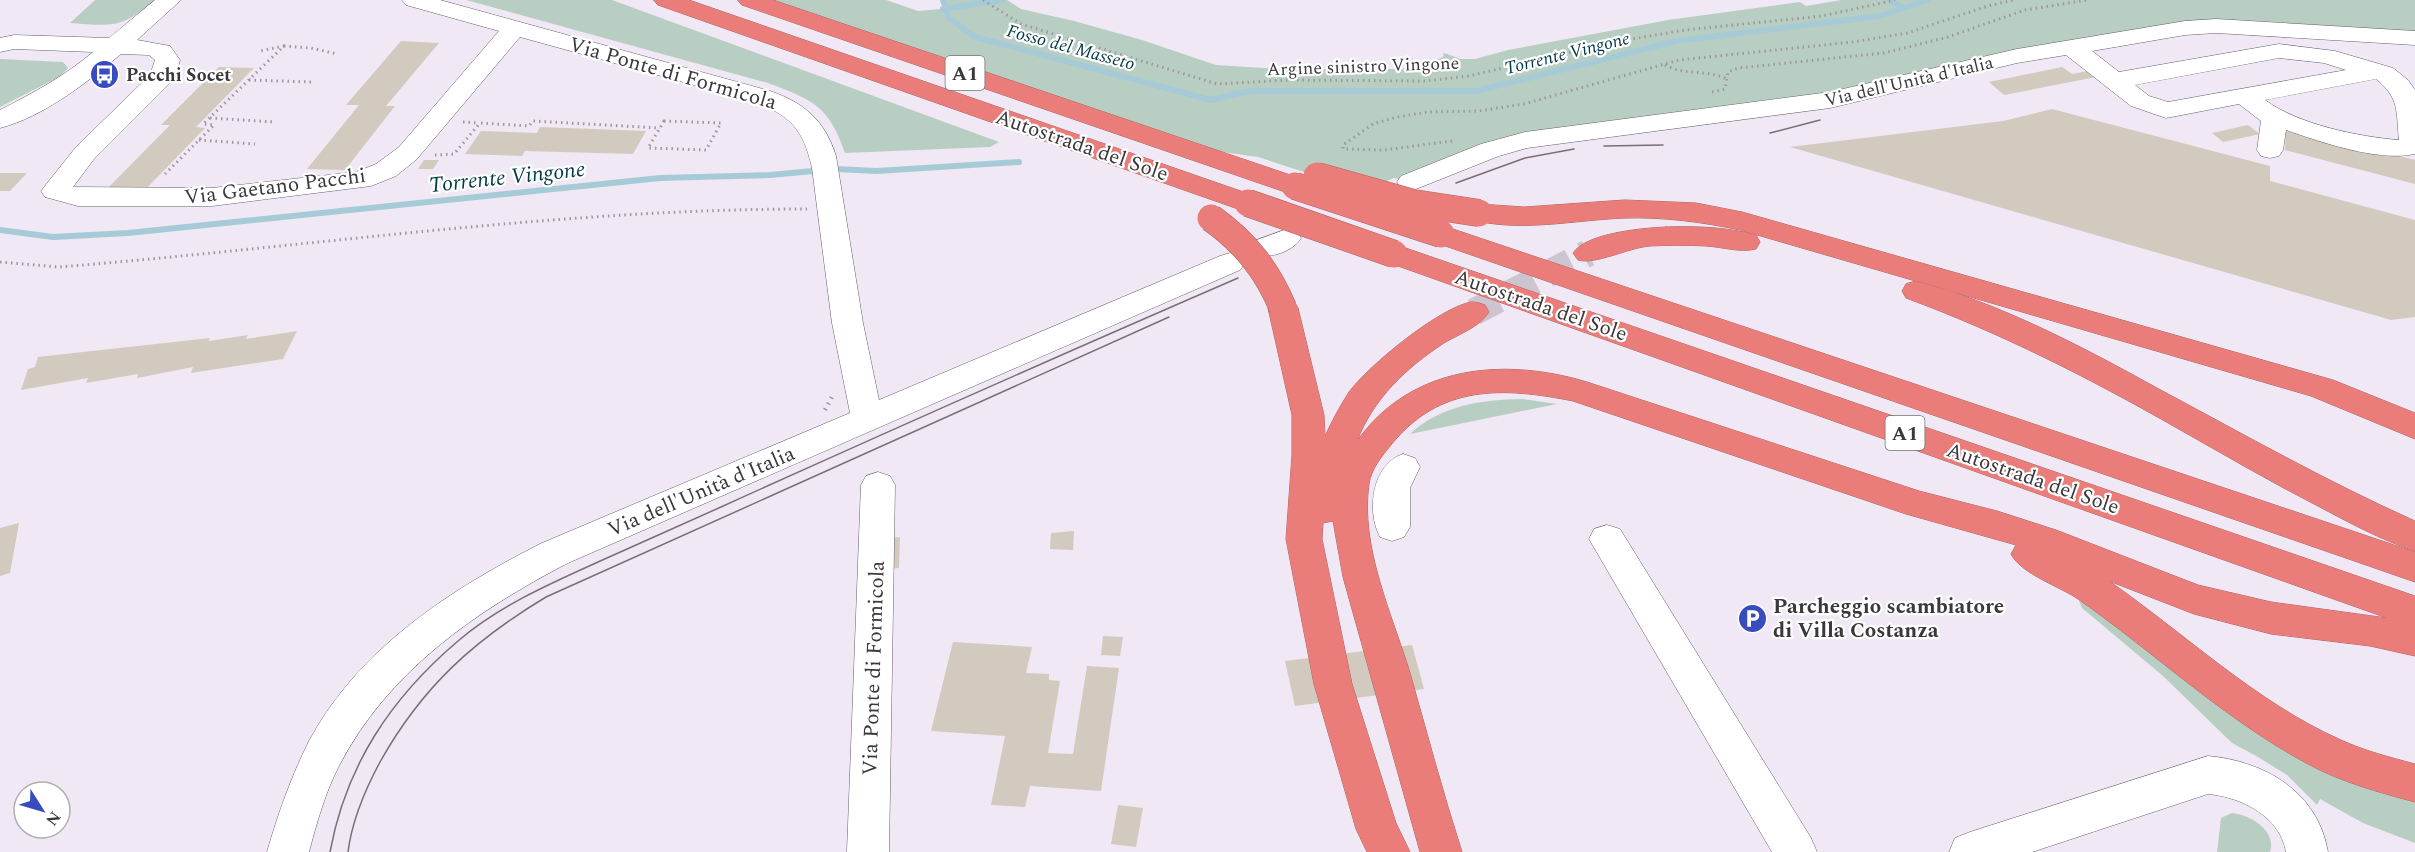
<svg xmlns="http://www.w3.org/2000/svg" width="2415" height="852" viewBox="0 0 2415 852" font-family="Spectral,serif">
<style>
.green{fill:#b9cec2}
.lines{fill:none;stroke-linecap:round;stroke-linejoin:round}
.stream{stroke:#a7cbd6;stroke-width:6}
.building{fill:#d2cabe}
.highway-tunnel{stroke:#ccc5cf;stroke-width:27;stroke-dasharray:27 14;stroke-linecap:butt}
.minor-casing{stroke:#665f6a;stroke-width:1}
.highway-casing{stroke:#ad6564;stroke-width:1}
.path-far1{stroke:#9d979f;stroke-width:3;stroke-dasharray:1.5 4;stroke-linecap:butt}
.path{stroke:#9d979f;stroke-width:4.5;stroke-dasharray:1.5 5;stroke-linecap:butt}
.minor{fill:#fff;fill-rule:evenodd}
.highway{fill:#ea7d7a;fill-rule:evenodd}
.tram{stroke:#767178;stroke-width:1.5}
.highway-bridge-casing{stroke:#ad6564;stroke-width:28;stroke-linecap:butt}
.highway-bridge{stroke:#ea7d7a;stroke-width:27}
.labels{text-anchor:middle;stroke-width:4.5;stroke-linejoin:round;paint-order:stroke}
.far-water-label{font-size:18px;font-style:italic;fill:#003945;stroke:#fff}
.far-street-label{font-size:18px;fill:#3b383c;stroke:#fff}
.far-poi-label{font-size:18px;font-weight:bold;fill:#3b383c;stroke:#fff;text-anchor:start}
.shield{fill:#fff;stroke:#767476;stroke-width:1.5}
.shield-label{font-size:20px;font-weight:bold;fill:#3b383c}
.street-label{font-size:21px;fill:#3b383c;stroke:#fff}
.poi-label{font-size:21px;font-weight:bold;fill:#3b383c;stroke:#fff;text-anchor:start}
.water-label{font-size:22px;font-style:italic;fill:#003945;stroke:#fff}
</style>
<rect width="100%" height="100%" fill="#f0e8f4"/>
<path class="green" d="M95,0H155C120,29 113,26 70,23Z
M466,0H612L999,142L990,147L845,153C829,106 813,100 768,83Z
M750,0H886L918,11L942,9L945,0H1007L1021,9L1074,21L1142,40L1216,65L1282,69H1401L1422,66L1443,57L1444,53L1461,59H1475L1508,50L1668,20L1800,2L1806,6L1841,0H2415V38L2202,26L1905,84L1552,135L1411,182L1394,178L1363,191L1258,157L1179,146Z
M0,59L63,62L68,68L59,77L0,107Z
M1522,399L1557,404L1410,434C1441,405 1482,400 1522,399Z
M2079,601L2084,602L2415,801V843L2363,823L2320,799L2317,805L2287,775L2258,757L2232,743L2163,676L2082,608Z
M2232,813C2251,815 2277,831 2270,852H2217L2221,818Z"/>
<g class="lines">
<path class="stream" d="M943,0L949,18L975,37L1211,100L1250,91H1476L1677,41L1880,16L1928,0
M1890,0L1903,8
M943,9L1003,0
M0,230L53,237L128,233L660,178L770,175L835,169L877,171L1019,162"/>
</g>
<path class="building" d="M401,41L439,43L386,106H395L345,170L307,169L359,105H346Z
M219,67L254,68L196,127L205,128L142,193L104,192L170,125H161Z
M2062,67L2072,74L2088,71L2096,77L2004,95L1989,82Z
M2052,109L2270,166V181L2415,220V317L2391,320L1790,147L2003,121Z
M2248,125L2260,134L2223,142L2212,133Z
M540,127L646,131L633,154L525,151L522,156L465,154L481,131L537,133Z
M2286,127L2415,160V184L2285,150Z
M424,160H439L433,169H418Z
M0,173H27L10,191H0Z
M297,331L283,359L191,373L193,367L137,378L138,374L86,383L88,378L21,390L28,369L35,367L38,357L210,338L209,341L248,335L246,339Z
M19,523L10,573L0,576V528Z
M1074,531L1073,550L1050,549L1051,533Z
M900,537L899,568L887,569L888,538Z
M1103,636L1123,637L1120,656L1101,655Z
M953,642L1032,647L1026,673L1049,674V680L1060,681L1048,753L1073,754L1087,666L1119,668L1101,791L1030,786L1025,807L991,805L1005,736L931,731Z
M1412,645L1424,689L1295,706L1285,661Z
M1118,805L1143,808L1136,847L1111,844Z"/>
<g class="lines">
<path class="highway-tunnel" d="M1474,312L1588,253"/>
<defs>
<path id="minor" d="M155,0H181L137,40L170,46L180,60L175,78L94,159L73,187L212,188L356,172L376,164L399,147L499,31L406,5L402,0H440L770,91C805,103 825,121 836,156L863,323L879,400L1220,256L1230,253L1240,256L1245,263L1240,270L568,563C476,611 388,671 339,766C325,793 317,822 309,852H267C278,814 291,777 309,741C359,648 451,589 542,543L850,413L832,323L812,168C803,128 790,115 752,101L520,37L417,159L396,176L371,186L212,206H78L45,197L41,191L76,147L150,75L155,60L149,55L121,54C88,82 43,117 0,128V110C33,93 65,76 93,52L14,49L0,52V38L14,35L109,38Z
M2216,19L2415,31V45L2216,33L2185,35L2092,51L2119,72L2279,44L2335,51L2393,68L2408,80L2415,90V154C2378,162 2321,142 2286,130L2283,150L2279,156L2270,158L2261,156L2257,150L2261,121L2239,104L2166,118L2131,106L2066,55L2017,63L1830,108L1527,148L1499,156L1411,191L1401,188L1397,182L1401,176L1481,144L1525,132L1830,92L2017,49L2185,21ZM2279,58L2324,63L2346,70L2168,102L2149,96L2135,85ZM2376,79C2400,98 2396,112 2399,140C2359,137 2297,124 2265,100Z
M1287,229L1297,231L1301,238C1293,252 1269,259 1254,255L1250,248L1254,241Z
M1403,454L1415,458L1420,467L1410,488V527L1404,537L1392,541L1380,537C1366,511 1372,464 1403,454Z
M878,472L890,476L895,485L889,852H847L861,485L866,476Z
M1607,525L1620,529L1811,838L1817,852H1772L1589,539L1594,529Z
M2208,756C2265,761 2318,792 2328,852H2286C2280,816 2241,797 2208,794L2032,852H1949L1955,838L1970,832Z"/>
<path id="highway" d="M654,0H689L1258,197L1262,203L1258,209L1248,212L1238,209L658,5Z
M738,0H773L1305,180L1309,186L1305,192L1295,195L1285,192L742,5Z
M1625,200L1696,203L1742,212L2333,380L2415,413V439L2311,396L1740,230C1702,222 1664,217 1625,218C1574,220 1519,233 1469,219L1465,213L1469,207L1479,204L1524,207Z
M1441,225L2415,552V582L1431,241L1427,234L1431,227Z
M1666,227C1696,226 1727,227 1756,235L1760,242L1756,249C1740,253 1723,247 1706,246C1687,245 1668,245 1650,246C1627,248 1596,265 1578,260L1573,253C1586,233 1643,228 1666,227Z
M1394,244L2415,596V656L2370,646L2271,634L2194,614L2109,581C2184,633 2257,703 2341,740C2365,751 2389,757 2415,764V802C2378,792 2341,782 2308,764C2224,719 2155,653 2078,599C2059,586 2021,574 2011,554L2016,545L1906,514L1573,401C1503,387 1440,384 1391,445C1382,456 1371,469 1369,484C1360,547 1392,614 1410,673C1427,733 1443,793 1462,852H1420L1343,577L1333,521L1323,523L1322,539L1352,684L1396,823L1410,852H1367L1356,829L1314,684L1286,539L1292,455V415L1268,308L1272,301L1283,298L1294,301L1298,308L1324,415L1325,436C1332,421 1340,406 1349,392C1369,365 1439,308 1471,302C1476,302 1480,303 1485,305L1489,312C1480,327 1459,334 1444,343C1406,368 1374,398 1357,441C1411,365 1504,357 1587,382L1919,491L1997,511L2056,530L2198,585L2271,602L2387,618L1384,261L1379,254L1384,247Z
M1917,281C2001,304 2081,346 2157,388C2243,434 2326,481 2415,521V551C2381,540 2348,522 2316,505C2269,481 2223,454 2177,428C2089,378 2001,333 1906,298L1902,291L1906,284Z"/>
</defs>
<use href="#minor" class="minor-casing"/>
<use href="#highway" class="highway-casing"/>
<path class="path-far1" d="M983,0L1021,24L1217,84L1290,80L1425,81L1469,76L1609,43L1685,30L1822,16L1895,0
M284,46L311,48L337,54
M1665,65C1685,76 1707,69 1727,79
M249,80L311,82
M1712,92L1725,89L1728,72L1738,68L1884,53L1948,37L2025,10L2087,0
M210,118L274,122
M664,121L721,123L706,150L648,148Z
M463,122L479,123
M199,140L255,144
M1452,141L1384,150L1343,149V145L1373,124L1397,117L1428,112L1479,111L1524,104L1679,60L1853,42L1907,33L1988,6L2014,0
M435,155L454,154L480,123L529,126L533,121L660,128
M165,174L214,125L203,124L284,46L260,51
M0,262L59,267C308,247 557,209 807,209"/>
<path class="path" d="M825,410L833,395"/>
<use href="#minor" class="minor"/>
<use href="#highway" class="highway"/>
<path class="tram" d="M1770,133L1820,120
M1604,146L1663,145
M1456,183L1525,158L1574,149
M330,852C346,765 391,698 458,641C499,606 549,584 598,562C639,544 680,525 721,507C893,429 1065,353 1238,278
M348,852C352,820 365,790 380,762C422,687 473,641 546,597L1169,317"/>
<defs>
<path id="highway-bridge" d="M1317,176L1413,203L1479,213
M1295,186L1441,234
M1248,203L1394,254
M1211,218C1245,242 1267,270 1283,308"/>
</defs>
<use href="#highway-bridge" class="highway-bridge-casing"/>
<use href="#highway-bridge" class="highway-bridge"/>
</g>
<defs>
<symbol id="bus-disc" viewBox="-11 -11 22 22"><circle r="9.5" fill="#384cbf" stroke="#fff"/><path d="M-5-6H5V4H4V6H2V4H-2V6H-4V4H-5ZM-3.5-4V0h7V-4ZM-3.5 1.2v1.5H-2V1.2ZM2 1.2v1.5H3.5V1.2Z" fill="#fff"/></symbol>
<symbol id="parking-disc" viewBox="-11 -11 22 22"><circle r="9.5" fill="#384cbf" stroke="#fff"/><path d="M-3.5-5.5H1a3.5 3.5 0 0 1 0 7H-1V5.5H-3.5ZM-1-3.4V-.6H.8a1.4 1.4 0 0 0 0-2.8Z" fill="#fff"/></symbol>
</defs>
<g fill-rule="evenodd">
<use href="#bus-disc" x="88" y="58" width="33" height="33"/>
<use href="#parking-disc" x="1736" y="602" width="33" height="33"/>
</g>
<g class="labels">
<g class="far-water-label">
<text transform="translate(1071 47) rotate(15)" y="6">Fosso del Masseto</text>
<text transform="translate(1567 53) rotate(-14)" y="6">Torrente Vingone</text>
</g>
<g class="far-street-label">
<text transform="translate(1363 66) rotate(-2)" y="6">Argine sinistro Vingone</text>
<text transform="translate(1909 81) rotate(-13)" y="6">Via dell'Unità d'Italia</text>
</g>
<g class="far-poi-label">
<text x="126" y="81">Pacchi Socet</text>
</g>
<g class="shield">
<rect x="945.5" y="56" width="39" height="34" rx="4.5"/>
<rect x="1885.5" y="416" width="39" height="34" rx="4.5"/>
</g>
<g class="shield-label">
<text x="965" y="80">A1</text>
<text x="1905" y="440">A1</text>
</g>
<g class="street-label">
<text transform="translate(673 73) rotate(16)" y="7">Via Ponte di Formicola</text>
<text transform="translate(1082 145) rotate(19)" y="7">Autostrada del Sole</text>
<text transform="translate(275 186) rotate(-7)" y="7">Via Gaetano Pacchi</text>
<text transform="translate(1541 305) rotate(19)" y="7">Autostrada del Sole</text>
<text transform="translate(2033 478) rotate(19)" y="7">Autostrada del Sole</text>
<text transform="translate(701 491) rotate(-23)" y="7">Via dell'Unità d'Italia</text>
<text transform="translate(873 668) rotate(-88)" y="7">Via Ponte di Formicola</text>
</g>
<g class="poi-label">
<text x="1773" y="613">Parcheggio scambiatore<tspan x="1773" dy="24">di Villa Costanza</tspan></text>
</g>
<g class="water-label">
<text transform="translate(507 176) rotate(-6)" y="8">Torrente Vingone</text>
</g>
</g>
<g transform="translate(42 810) rotate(127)"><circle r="28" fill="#ffffff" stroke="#b1afb1" stroke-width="1.5"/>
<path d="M0-4.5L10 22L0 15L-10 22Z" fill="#384cbf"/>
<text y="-9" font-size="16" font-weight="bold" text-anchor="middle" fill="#3b383c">N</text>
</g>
</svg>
